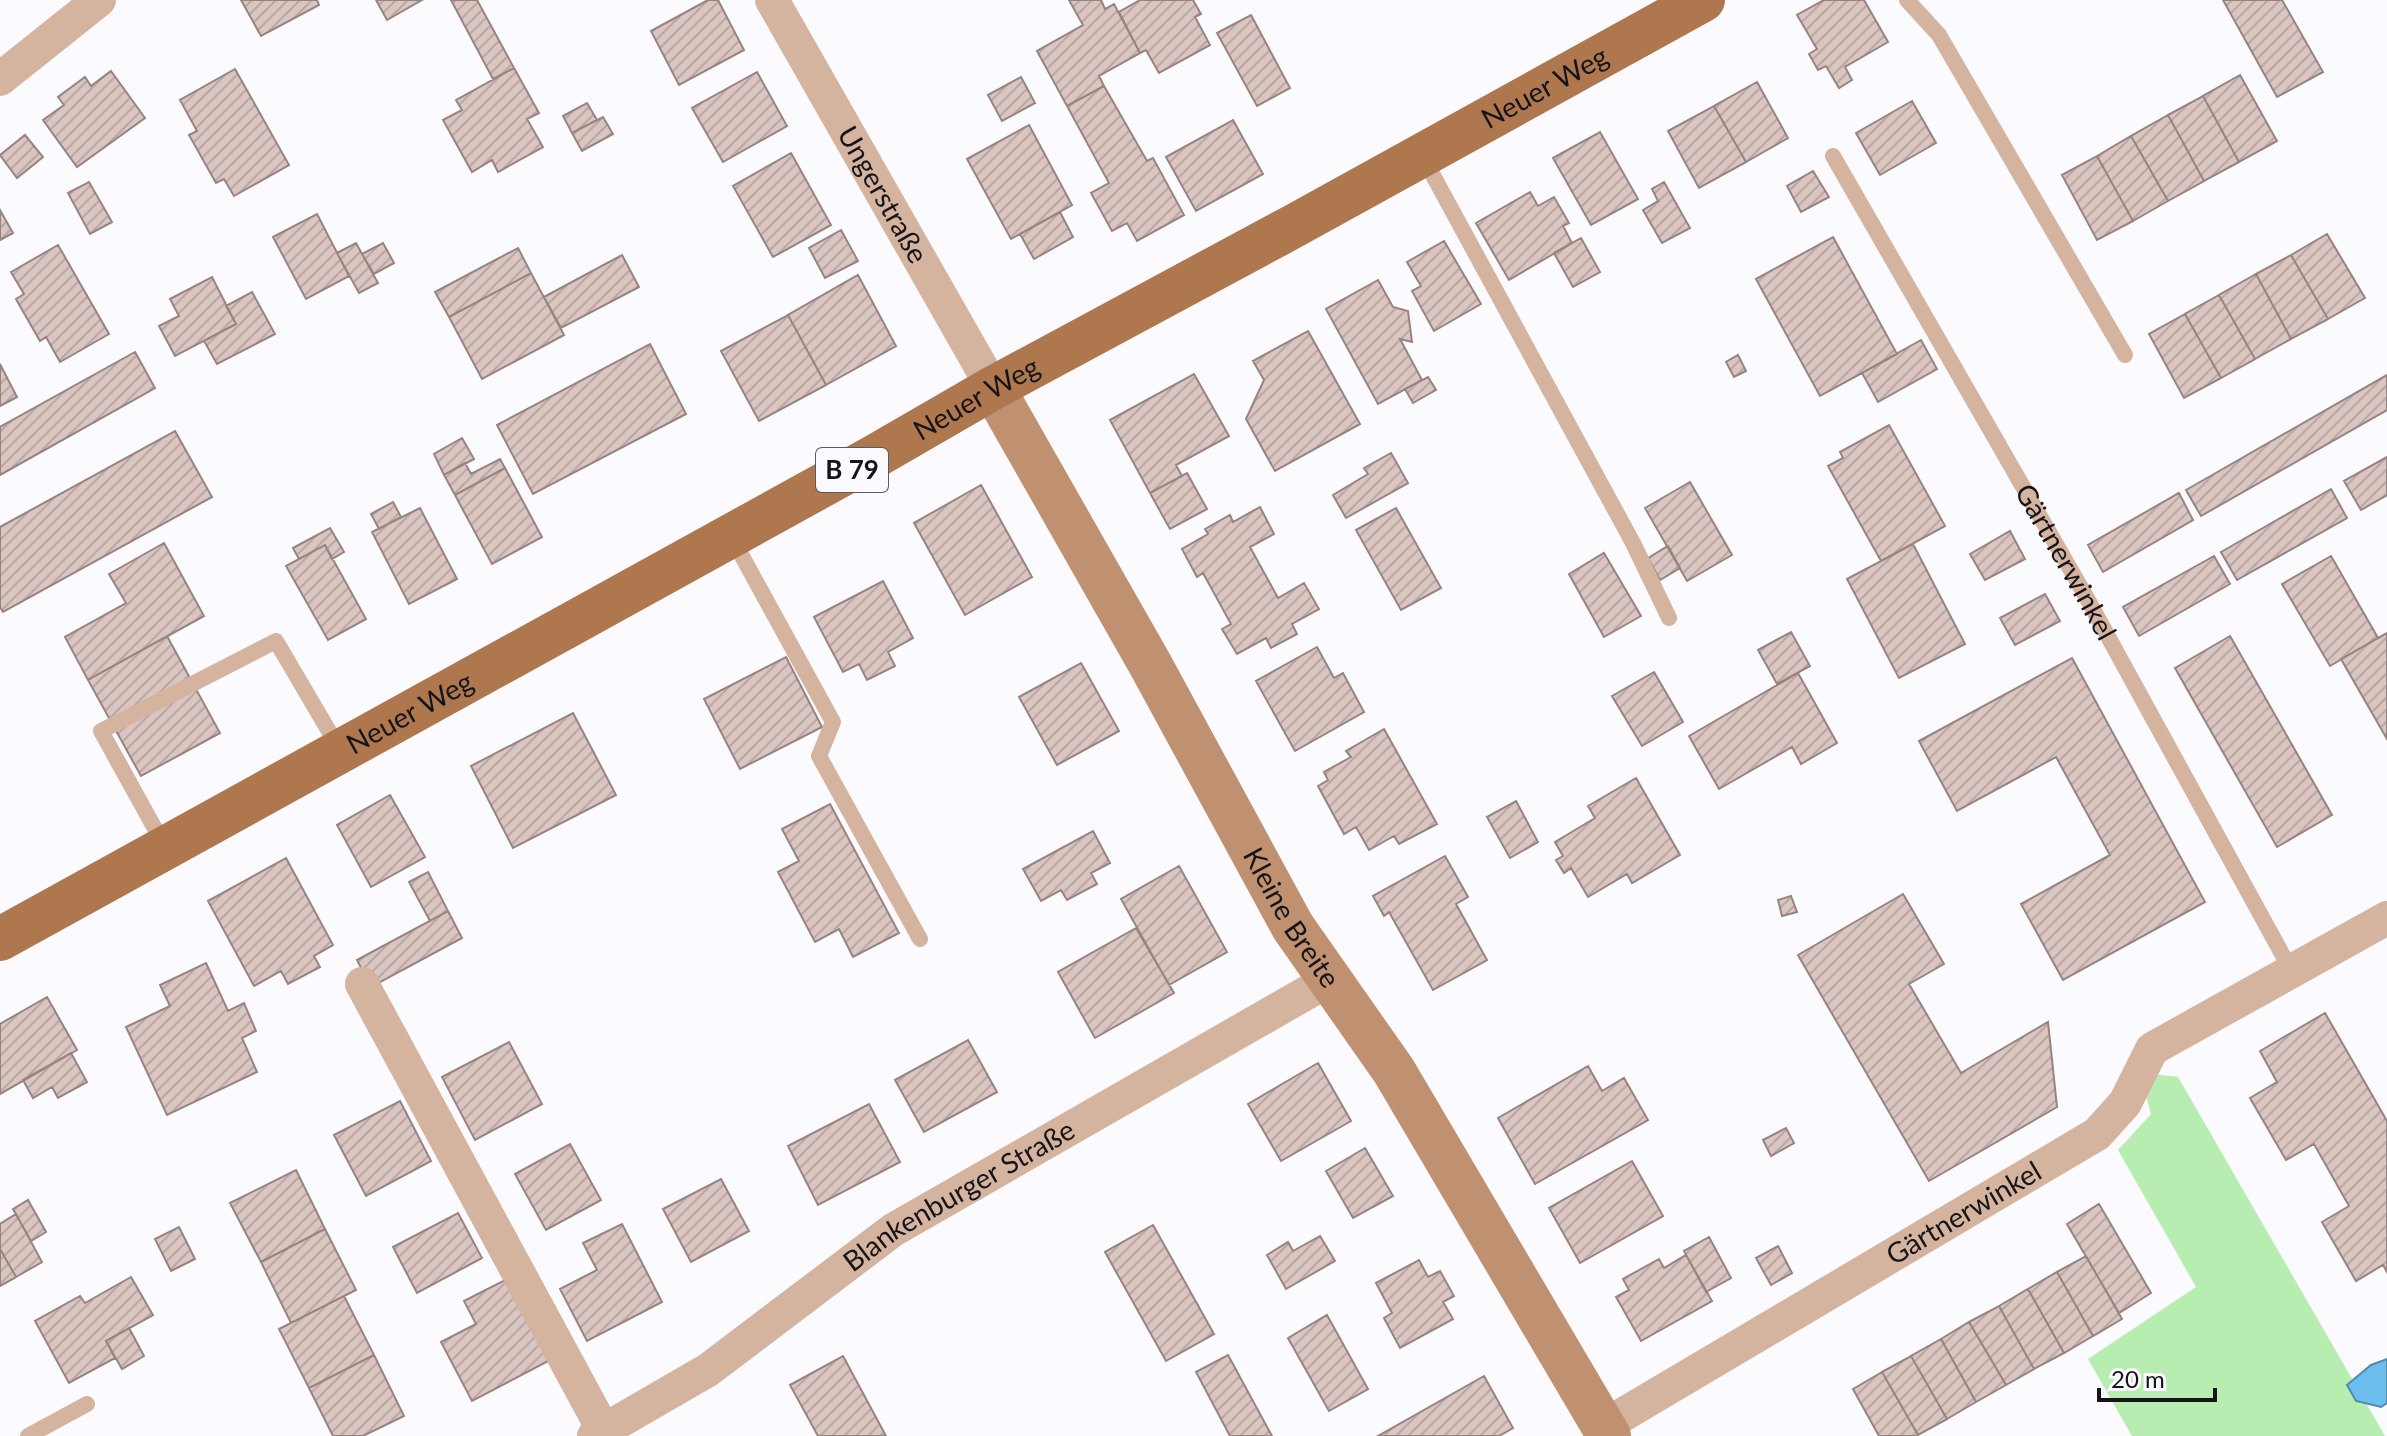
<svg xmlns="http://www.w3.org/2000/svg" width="2387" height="1436" viewBox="0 0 2387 1436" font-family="Lato,sans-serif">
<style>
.green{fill:#b8edb2}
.water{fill:#6bbded;stroke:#528aae;stroke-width:2}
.building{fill:url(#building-hatch);stroke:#978480;stroke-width:2}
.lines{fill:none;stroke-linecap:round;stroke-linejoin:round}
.lane{stroke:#d4b49e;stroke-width:16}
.street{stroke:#d4b49e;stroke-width:34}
.secondary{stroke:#bf9170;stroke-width:44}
.primary{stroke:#af774e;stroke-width:44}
.labels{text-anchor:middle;stroke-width:6;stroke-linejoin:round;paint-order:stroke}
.shield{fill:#fbfafe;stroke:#5b595e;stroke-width:2}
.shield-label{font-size:26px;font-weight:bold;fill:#16141a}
.street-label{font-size:28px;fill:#16141a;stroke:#fbfafe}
</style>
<defs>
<pattern id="building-hatch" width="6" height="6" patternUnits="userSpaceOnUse" patternTransform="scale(2)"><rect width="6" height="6" fill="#dac5c1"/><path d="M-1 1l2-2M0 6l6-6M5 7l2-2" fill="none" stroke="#baa8a5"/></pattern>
</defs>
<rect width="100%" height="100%" fill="#fbfafe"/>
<path class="green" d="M2154,1074L2178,1077L2385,1436H2132L2088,1359L2196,1287L2118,1150L2151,1114L2146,1096Z"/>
<path class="water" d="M2387,1359V1403L2381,1407L2356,1401L2347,1385L2371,1365Z"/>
<path class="building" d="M241,0H317L319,5L261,36Z
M376,0H422L387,20Z
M451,0H477L514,68L493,79Z
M708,0H718L744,50L679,85L651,31Z
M1069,0H1101L1105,9L1114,4L1140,53L1099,76L1104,86L1067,106L1037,51L1083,25Z
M1140,0H1193L1201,14L1195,17L1210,45L1159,73L1146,50L1140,53L1119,12Z
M1824,0H1864L1888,42L1845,67L1852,80L1839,88L1826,66L1818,70L1809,54L1817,49L1797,15Z
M2223,0H2282L2323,72L2277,97Z
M1251,15L1290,88L1257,106L1217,33Z
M514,68L539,113L527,119L543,147L498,172L492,160L472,172L443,120L462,110L456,100Z
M235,69L289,165L234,196L224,179L216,183L189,135L197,131L180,100Z
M111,71L145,118L77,167L43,120L64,105L58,97L85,77L91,86Z
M757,72L787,126L723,162L692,108Z
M2240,75L2277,141L2239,162L2203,96Z
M1021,77L1035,103L1002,121L988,95Z
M1757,82L1788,138L1746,162L1714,106Z
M1104,86L1147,161L1153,158L1184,215L1137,241L1127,223L1112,231L1091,193L1109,183L1067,106Z
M2203,96L2239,162L2204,181L2168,115Z
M1912,101L1936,143L1880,175L1856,133Z
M587,103L597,120L572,133L563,116Z
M1714,106L1746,162L1699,188L1668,131Z
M2168,115L2204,181L2168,201L2131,136Z
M603,117L613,134L582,151L572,133Z
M1233,120L1263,174L1196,211L1166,157Z
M1029,125L1072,205L1011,239L967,159Z
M1600,132L1638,199L1591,225L1553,158Z
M25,135L43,157L17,178L0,155Z
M2131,136L2168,201L2133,221L2097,156Z
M791,153L831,225L773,257L733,186Z
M2097,156L2133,221L2097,240L2062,175Z
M1813,171L1829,197L1801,212L1787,186Z
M89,182L112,222L90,234L68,193Z
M1664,182L1690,228L1662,243L1643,210L1658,201L1652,189Z
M1530,192L1538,206L1554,197L1569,223L1563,226L1572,243L1509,280L1476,223Z
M0,210L13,233L0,240Z
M1060,212L1073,237L1034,259L1020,234Z
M317,214L349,276L306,299L273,237Z
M841,230L858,261L825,278L809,248Z
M2327,234L2365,298L2328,319L2291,255Z
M1833,237L1897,354L1820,396L1756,279Z
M1581,238L1600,272L1573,287L1554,253Z
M1444,241L1481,304L1434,331L1412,291L1421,286L1407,262Z
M356,243L378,283L359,293L337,253Z
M383,243L394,263L374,274L362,254Z
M58,245L109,334L60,362L46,337L40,341L16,299L24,294L11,272Z
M518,248L531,273L449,317L435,292Z
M622,255L639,287L561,328L544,297Z
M2291,255L2328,319L2291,339L2256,274Z
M531,273L564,335L482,379L449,317Z
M2256,274L2291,339L2255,359L2219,295Z
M858,275L896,346L826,385L788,315Z
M212,277L236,324L175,356L159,326L179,316L170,299Z
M1378,280L1393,307L1408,311L1412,342L1400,339L1422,380L1378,404L1326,309Z
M252,292L275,334L217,364L204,341L236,324L226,306Z
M2219,295L2255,359L2221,378L2185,314Z
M2185,314L2221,378L2184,398L2149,334Z
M788,315L826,385L759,421L721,351Z
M1308,331L1360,424L1275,471L1246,419L1264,380L1253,361Z
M1921,340L1937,369L1878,402L1862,373Z
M650,344L686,414L533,494L497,425Z
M135,352L155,388L0,475V427Z
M1738,355L1746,371L1734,377L1726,362Z
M0,364L17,397L0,406Z
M1194,374L1229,436L1176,465L1182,476L1150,493L1110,420Z
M2387,375V410L2201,516L2186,490Z
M1428,377L1436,390L1413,403L1405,389Z
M1889,425L1945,526L1881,561L1828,466L1843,458L1840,452Z
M175,431L212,497L3,612L0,607V527Z
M462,438L474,459L444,475L434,454Z
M1391,453L1408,483L1346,518L1333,495L1368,474L1364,468Z
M2387,457V495L2361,510L2344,481Z
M500,459L505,468L455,495L444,475L465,463L471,474Z
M505,468L542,537L492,564L455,495Z
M1187,473L1207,509L1170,529L1150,493Z
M1690,482L1732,555L1687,581L1645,508Z
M981,485L1032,577L965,615L914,523Z
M2331,489L2347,518L2237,580L2221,552Z
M2179,493L2193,520L2103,572L2088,545Z
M393,502L401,517L379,529L371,514Z
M1260,507L1274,534L1250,547L1278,598L1304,583L1319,609L1292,624L1297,634L1271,648L1266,638L1237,654L1222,629L1231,624L1203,573L1197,577L1182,549L1208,534L1205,529L1230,515L1233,522Z
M420,508L457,579L409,604L372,532Z
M1396,508L1441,588L1401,610L1356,530Z
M330,528L344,552L332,559L325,545L299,559L293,548Z
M2010,531L2025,559L1985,580L1970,554Z
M164,543L204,616L88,680L65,637L126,603L109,574Z
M1913,544L1965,644L1899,678L1847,579Z
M325,545L366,619L328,640L286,566Z
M1668,546L1680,568L1660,580L1648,558Z
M1604,553L1641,616L1604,637L1569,574Z
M2214,556L2230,584L2139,636L2123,607Z
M2331,556L2378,638L2330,666L2282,584Z
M883,581L913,638L888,652L895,666L867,680L859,664L843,672L814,617Z
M2045,594L2060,621L2015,645L2000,618Z
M1791,632L1810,666L1777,684L1758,650Z
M2387,633V739L2341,659Z
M167,636L220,733L141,776L88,680Z
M2230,636L2332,815L2277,847L2175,668Z
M1317,647L1334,678L1343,673L1364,712L1295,751L1256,681Z
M786,657L822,727L740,769L704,699Z
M2072,658L2205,902L2063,980L2021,904L2110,855L2056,757L1957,811L1919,741Z
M1081,663L1119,731L1057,765L1019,697Z
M1654,672L1683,722L1642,746L1612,696Z
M1798,673L1837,743L1801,764L1792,747L1719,789L1689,736Z
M573,713L616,795L513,848L471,766Z
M1384,729L1437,824L1399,844L1394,836L1369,850L1356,827L1344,834L1318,786L1328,780L1324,772L1351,757L1346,751Z
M1636,778L1680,855L1632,883L1627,874L1588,897L1571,868L1564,873L1556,860L1563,856L1555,842L1595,818L1588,806Z
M390,795L425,857L371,887L337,825Z
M1516,801L1538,842L1510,858L1487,817Z
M830,804L899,933L853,957L839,929L815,942L778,872L799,861L782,829Z
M1093,831L1110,863L1091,873L1097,884L1067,900L1061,890L1041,901L1023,869Z
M1445,856L1468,897L1456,904L1487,960L1433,990L1389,912L1384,916L1373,896Z
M286,858L333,945L314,956L320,967L288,984L281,971L254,986L208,901Z
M1179,866L1227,952L1169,985L1121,899Z
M428,872L448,911L430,921L409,882Z
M1903,894L1944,964L1909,984L1961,1073L2048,1022L2057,1107L1929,1181L1798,955Z
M1791,896L1797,912L1782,916L1778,900Z
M448,911L462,938L371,987L357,960Z
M1136,928L1174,993L1095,1038L1058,972Z
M206,963L228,1011L244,1003L256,1031L242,1038L257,1072L167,1115L126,1027L170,1006L160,985Z
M47,997L77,1050L0,1094V1024Z
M2325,1013L2387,1121V1272L2383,1265L2356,1281L2322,1222L2349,1206L2314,1144L2286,1160L2250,1098L2277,1082L2260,1051Z
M968,1040L997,1092L924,1132L895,1080Z
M509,1042L542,1104L475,1140L442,1077Z
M71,1053L87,1082L58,1098L52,1087L33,1098L23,1080Z
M1318,1063L1351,1121L1281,1161L1248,1104Z
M1588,1066L1602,1091L1624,1078L1648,1120L1535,1184L1498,1118Z
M400,1101L431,1161L366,1196L334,1135Z
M869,1104L900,1162L818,1205L788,1146Z
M1786,1128L1794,1143L1771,1156L1763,1140Z
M570,1144L601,1200L546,1230L515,1174Z
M1365,1148L1393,1196L1353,1218L1326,1171Z
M1632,1161L1663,1216L1580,1263L1549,1208Z
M296,1170L325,1229L261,1262L230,1203Z
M721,1179L749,1231L691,1262L663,1209Z
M28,1200L46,1232L31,1241L13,1209Z
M2099,1204L2151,1293L2119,1313L2067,1224Z
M458,1213L482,1258L417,1293L393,1247Z
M16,1214L42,1262L16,1277L0,1249V1224Z
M622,1224L662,1302L587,1341L560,1289L597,1270L583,1243Z
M1153,1225L1214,1334L1166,1361L1105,1252Z
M179,1227L195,1259L171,1271L155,1239Z
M325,1229L356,1290L291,1323L261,1262Z
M1320,1236L1335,1261L1286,1289L1267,1255L1288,1242L1293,1251Z
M1709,1237L1731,1278L1706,1292L1684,1251Z
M1778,1246L1792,1273L1771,1285L1756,1258Z
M0,1249L16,1277L0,1286Z
M1686,1255L1712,1301L1641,1341L1616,1297L1629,1290L1623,1279L1659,1259L1664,1268Z
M2086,1256L2122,1319L2093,1336L2057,1272Z
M1419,1260L1428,1277L1440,1271L1454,1296L1443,1302L1453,1319L1400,1348L1384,1318L1392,1313L1376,1283Z
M2057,1272L2093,1336L2064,1353L2028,1289Z
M131,1277L153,1315L106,1341L115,1358L69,1383L35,1321L80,1296L85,1303Z
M507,1279L550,1360L472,1401L441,1342L476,1324L464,1301Z
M2028,1289L2064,1353L2034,1369L1999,1306Z
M344,1296L374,1355L309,1388L279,1329Z
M1999,1306L2034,1369L2006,1385L1969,1322Z
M1327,1315L1368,1389L1329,1411L1288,1338Z
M1969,1322L2006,1385L1976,1402L1941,1339Z
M129,1328L144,1356L122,1369L106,1341Z
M1941,1339L1976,1402L1947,1419L1911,1356Z
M374,1355L404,1416L363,1436H333L309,1388Z
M1228,1355L1272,1436H1230L1196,1372Z
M843,1356L886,1436H818L790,1385Z
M1911,1356L1947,1419L1918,1435L1882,1372Z
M1882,1372L1918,1435L1917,1436H1879L1853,1389Z
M1484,1376L1513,1428L1499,1436H1378Z"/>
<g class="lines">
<g class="lane">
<path d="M1907,0L1939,35L2125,355"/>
<path id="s1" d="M1833,156L2088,600L2292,972"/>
<path d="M1423,157L1633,543L1669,618"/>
<path d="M732,538L833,722L819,756L920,939"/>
<path d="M164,845L101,731L276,641L340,750"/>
<path d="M28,1436L87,1404"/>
</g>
<g class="street">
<path id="s2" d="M772,0L993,388"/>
<path d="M0,79L99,0"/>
<path d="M362,984L604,1431"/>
<path id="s3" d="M1604,1426L2097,1134L2125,1103L2152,1049L2387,918"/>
<path id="s4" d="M594,1436L708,1370L893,1230L1329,980"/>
</g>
<path class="secondary" id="s5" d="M993,388L1150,664L1293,927L1394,1071L1609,1436"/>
<path class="primary" id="s6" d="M0,939L872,458L993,388L1292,227L1703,0"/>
</g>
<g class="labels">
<rect class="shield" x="816" y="448" width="72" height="44" rx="6"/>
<g class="shield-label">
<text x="852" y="479">B 79</text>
</g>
<g class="street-label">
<text dy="10" stroke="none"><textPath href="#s6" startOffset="1764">Neuer Weg</textPath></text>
<text dy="10" stroke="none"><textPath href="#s2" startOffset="224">Ungerstraße</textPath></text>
<text dy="10" stroke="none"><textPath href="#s6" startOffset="1116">Neuer Weg</textPath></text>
<text dy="10" stroke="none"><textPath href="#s1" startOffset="468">Gärtnerwinkel</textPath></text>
<text dy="10" stroke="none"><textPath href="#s6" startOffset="468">Neuer Weg</textPath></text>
<text dy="10" stroke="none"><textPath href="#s5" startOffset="608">Kleine Breite</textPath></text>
<text dy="10" stroke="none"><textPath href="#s4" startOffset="438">Blankenburger Straße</textPath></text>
<text dy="10" stroke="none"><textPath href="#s3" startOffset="418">Gärtnerwinkel</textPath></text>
</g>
</g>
<path d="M2099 1388v12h116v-12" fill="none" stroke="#16141a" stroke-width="4"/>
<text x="2111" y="1388" font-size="24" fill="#16141a" stroke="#fbfafe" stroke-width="6" paint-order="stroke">20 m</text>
</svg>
